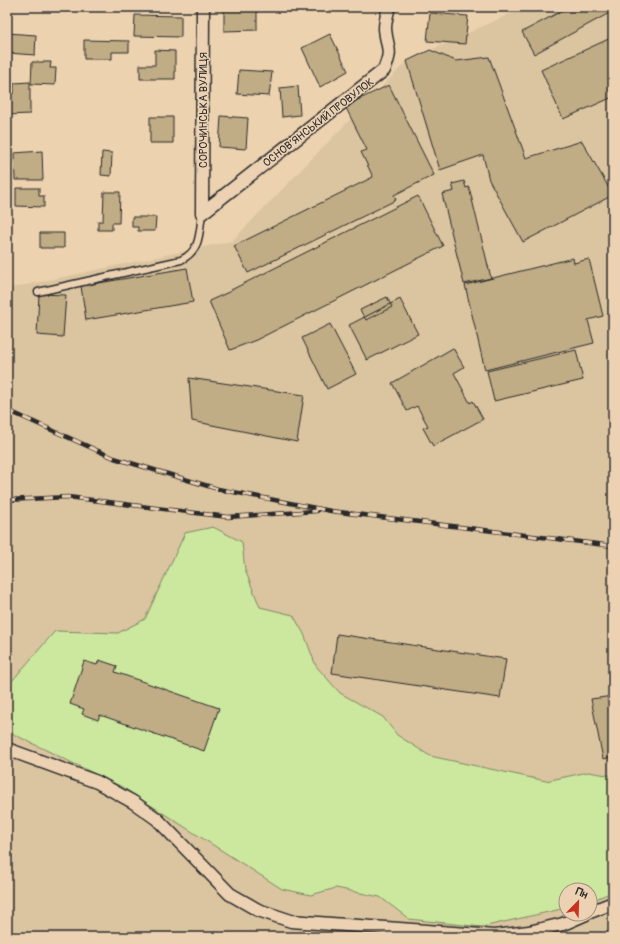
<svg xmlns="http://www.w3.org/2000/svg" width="620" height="944" viewBox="0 0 620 944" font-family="Pangolin,sans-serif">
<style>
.built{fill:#dbc4a0;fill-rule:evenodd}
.green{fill:#cce79e;stroke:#7c8964}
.building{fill:#c0ac85;stroke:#2b2b2b}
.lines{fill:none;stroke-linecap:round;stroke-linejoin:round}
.lane-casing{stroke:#2b2b2b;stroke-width:9}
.street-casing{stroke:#2b2b2b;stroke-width:15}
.lane{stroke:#ecd2b3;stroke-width:6}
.street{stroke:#ecd2b3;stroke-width:12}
.rail-casing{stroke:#2b2b2b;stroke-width:4.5}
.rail{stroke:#ecd2b3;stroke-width:3;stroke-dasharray:9;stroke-linecap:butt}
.labels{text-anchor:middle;stroke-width:3;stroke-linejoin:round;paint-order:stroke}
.street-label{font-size:11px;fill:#2b2b2b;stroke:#ecd2b3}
</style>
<rect width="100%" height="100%" fill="#ecd2af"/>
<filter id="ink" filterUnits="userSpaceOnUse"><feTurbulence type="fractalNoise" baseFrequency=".025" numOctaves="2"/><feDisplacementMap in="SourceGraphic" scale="8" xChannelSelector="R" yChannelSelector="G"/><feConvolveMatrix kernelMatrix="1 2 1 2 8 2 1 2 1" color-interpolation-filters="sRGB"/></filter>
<g filter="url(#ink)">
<path class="built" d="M525,7H613V937H7V289L232,241L407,61ZM566,890H590V914H566Z"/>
<path class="green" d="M213,527L242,542L245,570L260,607L293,615L304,634L316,666L340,693L383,717L397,735L430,756L546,781L588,772L613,776V892L590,901V890H566V908L482,927L409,919L380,897L336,888L311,895L282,889L122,787L11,733L7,728V694L12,681L55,631L118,633L145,619L185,533Z"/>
<path class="building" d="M569,7H613V11L534,54L522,32Z
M257,8V30L224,31V9Z
M430,13L468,16L465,44L427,41Z
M135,15L181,16V37L134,36Z
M7,33L36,35L35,55L7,53Z
M330,34L348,71L320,87L302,48Z
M613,37V97L563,119L541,70Z
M84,40L129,41V52H112V59H84Z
M155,50L175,51V79H140V65H155Z
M430,50L456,61L489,57L526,158L582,141L613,195L523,242L489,180L483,155L440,170L407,61Z
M32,62H51L50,68H56L55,85L31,84Z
M239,70L272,72L269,96L237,94Z
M30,82V114L7,115V93H14V83Z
M389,85L434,175L394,195L396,200L248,273L234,246L373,177L361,152L367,150L345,106Z
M298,86L300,115L282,117L280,88Z
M221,116L248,118L246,149L219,147Z
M150,117H173V143H150Z
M42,151L43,180H15L14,153Z
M102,152L112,153L111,176L101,175Z
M464,181L466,188L469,187L491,278L464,284L442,194L454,191L452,184Z
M16,188H39V196H44V207L16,206Z
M104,192H120L119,223H112V230H98V221H103Z
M418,196L443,246L256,340L230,350L209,301L231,291V290Z
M132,217H156L155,231H138V227H132Z
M40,233H64V248H40Z
M573,258L574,263L589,259L603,316L588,320L594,343L485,370L465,285Z
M187,268L193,302L86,320L81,286Z
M39,294L66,295L63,337L37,335Z
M387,297L392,307L366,320L360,310Z
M400,299L418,334L367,360L349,325Z
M330,324L356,374L327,389L302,338Z
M453,348L464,367L454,373L470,403L473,401L483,419L433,446L423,428L428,426L417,406L407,411L392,383Z
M576,350L583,380L494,401L487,371Z
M189,378L304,395L297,442L192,421Z
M337,634L506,659L500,698L332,673Z
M99,660L117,666L115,672L219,708L204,751L100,715L98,720L82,714L84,709L70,704L84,661L97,665Z
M613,696V757L603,759L591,699Z"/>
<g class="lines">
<defs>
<path id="lane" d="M38,292L181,260C201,250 199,234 202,213"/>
<path id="street" d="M202,213L384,70C393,48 387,50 385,29C385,22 387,14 389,7
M202,213L203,7
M7,749L97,782L133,802L157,819L230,894L258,910L291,921L494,936L529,932L563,924L586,914
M590,912L613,903"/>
</defs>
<use href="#lane" class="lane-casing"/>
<use href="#street" class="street-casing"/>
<use href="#lane" class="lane"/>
<use href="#street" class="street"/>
<defs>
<path id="rail" d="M7,410L114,458L218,489L331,511L613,546
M7,500L68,497L228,517L317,511"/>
</defs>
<use href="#rail" class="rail-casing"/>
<use href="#rail" class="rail"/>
</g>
</g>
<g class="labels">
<g class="street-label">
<text transform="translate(203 110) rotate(-90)" y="4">СОРОЧИНСЬКА ВУЛИЦЯ</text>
<text transform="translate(318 122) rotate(-38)" y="4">ОСНОВ’ЯНСЬКИЙ ПРОВУЛОК</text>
</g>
</g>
<rect width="620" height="944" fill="none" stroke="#ecd2b3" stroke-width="24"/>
<rect x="12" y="12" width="596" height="920" fill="none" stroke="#2b2b2b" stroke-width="1.5" filter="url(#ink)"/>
<g transform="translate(578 902) rotate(23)"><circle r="19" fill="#ecd2b3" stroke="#9f8f7d"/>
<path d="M0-3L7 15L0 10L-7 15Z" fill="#c8321e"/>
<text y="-6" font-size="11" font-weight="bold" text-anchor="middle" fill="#2b2b2b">Пн</text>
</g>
</svg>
